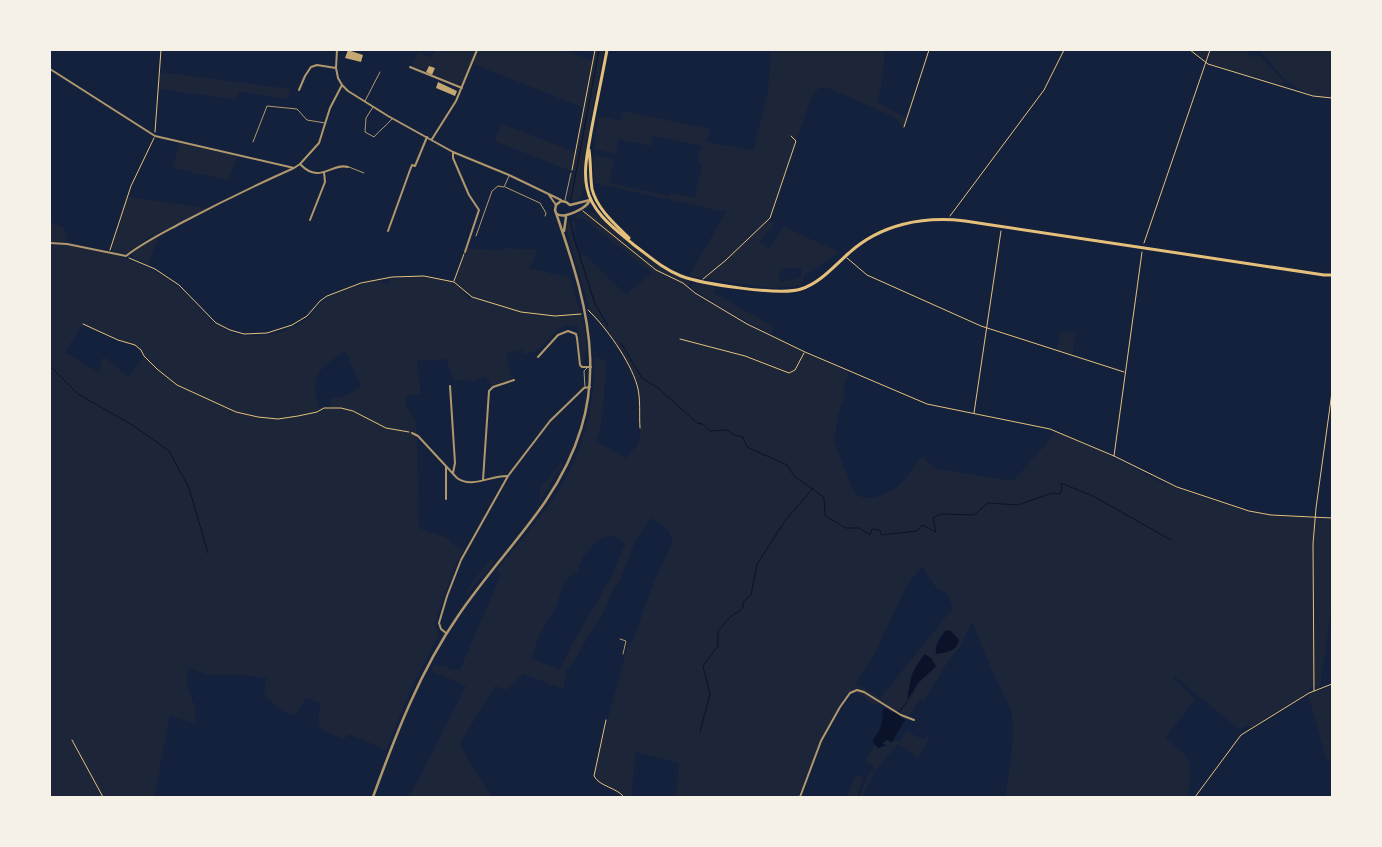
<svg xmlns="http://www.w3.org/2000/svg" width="1382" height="847" viewBox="0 0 1382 847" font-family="'Times New Roman',serif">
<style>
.green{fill:#1d2539;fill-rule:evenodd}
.water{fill:#0b132b}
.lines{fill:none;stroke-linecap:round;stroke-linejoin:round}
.stream{stroke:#0b132b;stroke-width:1}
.building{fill:#c6a872}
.path{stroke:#e5c07b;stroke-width:1}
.service{stroke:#b1986c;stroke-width:1}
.minor{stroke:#b1986c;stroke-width:2}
.tertiary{stroke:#b1986c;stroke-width:2.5}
.secondary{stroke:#e5c07b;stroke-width:3}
</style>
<rect width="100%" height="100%" fill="#14213d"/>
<path class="green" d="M435,50H475L463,82L458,85L412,65L418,52L431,58Z
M478,50H565L592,61L595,50H604L585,152C583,164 586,190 581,198L575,201L568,198L574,172L494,141L502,124L575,152L584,108L473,64Z
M771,50H885L881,87L877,102L906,118L903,128L896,118L826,87L819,88L812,96L768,220L775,223L760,242L768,248L784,227L839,252L803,277H805L801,285L789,287L770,288L693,277L689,275L692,270L726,212L595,183L593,166L594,155L614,159L609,183L670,196L671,193L695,198L702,164L697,163L701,146L653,136L651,146L619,139L616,154L594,149L599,116L621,121L623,111L710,129L707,142L753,151L768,93ZM802,267L801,277L793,279L790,282L787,279L782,282L780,281V277L778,275L782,269Z
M1190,50H1246L1251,57L1260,56L1285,83L1280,84L1212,64L1205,56L1201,60Z
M1260,50H1332V97C1294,96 1282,77 1260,50Z
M160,72L290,89L289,97L284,99L240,91L236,98L239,100L159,89Z
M179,143L238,156L228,180L173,168Z
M127,197L207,208L148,238L127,253L122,254L114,253L111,248Z
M581,212L594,213C626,238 652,269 691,282L686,288L701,298L757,330L849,373L843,388L845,393L838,415L834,442L854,492C866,505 889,494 900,484C908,476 915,465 922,456L936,469L1008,480L1015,479L1046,444L1055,431L1106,454L1166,485H1170L1185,491L1250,512L1265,515L1332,519V603L1320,687L1317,688L1313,685L1307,693L1251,727L1246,726L1240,730L1174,676L1173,678L1196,699L1165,738C1195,761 1191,761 1188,797H1006C1008,770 1016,743 1012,716C1010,703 1003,693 997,681C988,663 981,643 973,624L971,623L960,647L949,660L924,701L921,699L909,716L899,711L892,712L879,703L874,705L856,692L846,695L820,741L798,797H676L679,763L636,752L631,797H624C615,786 596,786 594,773L628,643L633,641L651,589L673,541L669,531L651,518L634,544L618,584L615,585L605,609L572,664L569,668H567L563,689L523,674L507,690L495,686L464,737L460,744L476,773L492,797H407L418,781L466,686L431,671L434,664L455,670L460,669L501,575L497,570C522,538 552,506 570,470C587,435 595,396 595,357L607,361L601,426L596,441L626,459L639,442L640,428L637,384L621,353L605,329L590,312L566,228L570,219L574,222L576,230L571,232L580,256L585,255L626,295L652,273L584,219L582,217L576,219V216ZM610,536L619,538L625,544L609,582L607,583C593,612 572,638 561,669L531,659L539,636L556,607L564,583L569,577L577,572L583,557L593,545L602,538ZM922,567L937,589L947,593L953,608L880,698L856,683L873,657L908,583ZM924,654L935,668L918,683L912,694L907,698L912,673Z
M50,223C64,225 67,229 66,242H50Z
M159,235L148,265L133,258L132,253L142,245Z
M50,245C86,243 147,262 175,284C200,304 210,333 247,336C267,337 293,331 308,318C314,313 317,305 323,301C333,292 366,282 380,280L382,284H389V279C408,277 436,276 453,283C460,286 466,295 469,301L472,297L454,282L467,248L503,251L505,248L537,250L530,268L570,278L579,309C585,317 587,339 586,349C585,355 583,360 582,365L580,362V343L577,326C559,320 551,340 539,349C535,352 529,353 524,354L522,350L506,353L512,379L490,386L489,381L484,376L473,381L454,380L446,359L417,361L421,394L406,396V407L415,419L417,437L419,528L450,539V543L464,549L454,568L438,613L435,626L439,635L411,689L386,750L349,734L344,739L328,733L318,727L320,703L306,698L296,715C282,714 274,704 264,695L266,678L242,675H208L188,668L187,685L196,710L195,723L170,716L154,797H50ZM83,324L139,348L144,356L136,368L128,377L108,359L102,358L100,370L96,371L65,352ZM345,351L361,386C351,394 343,398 330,398L331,406L319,408C318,401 315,394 315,387C314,369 333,360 345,351Z
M693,283L716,287L714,293L774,327L771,334L730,312L696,291L691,287Z
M1061,331L1076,334L1072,355L1057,350Z
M560,463L563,464L540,500L539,499L541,485L548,480Z
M490,559L495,561L468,593L466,591Z
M1332,686V759L1327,761L1308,695Z
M906,731L922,739L930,736L918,758L898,744L876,769L862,797H859L867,778L874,768L866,761L874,745L879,748L885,746L883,743L887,740L889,742L900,741Z
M856,775L863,777L857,797H847Z"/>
<path class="water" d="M946,630L951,631L959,640C957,651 946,653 936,654C934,645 941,636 946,630Z
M925,654L931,658L936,666L918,683L908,700C909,681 912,670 925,654Z
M885,708L892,712H900V716L905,720L892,742L887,740L882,744L887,745L878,748L872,741C882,728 882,725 883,710Z"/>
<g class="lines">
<path class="stream" d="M571,199L599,50
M570,219L574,238L595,304L608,326
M621,343L642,378L658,388L697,423L703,424L710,431L727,430L734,435L743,437L747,447L787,465L794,476L824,497L825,516L846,528H859L870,535L872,529L880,530L881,535L917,531L922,525L936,532L933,518L941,514L974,515L988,503L1018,505L1052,493L1060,494L1062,489L1061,483L1093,496L1171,540
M50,366L78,394L134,426L169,451L189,488L208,553
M899,712L908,700
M700,732L710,694L703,666L718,646V631L729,618L743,608V602L751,595L757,564L785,521L812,489"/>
</g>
<path class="building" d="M348,50L363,55L361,62L345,58Z
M429,66L435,68L432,75L426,72Z
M438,82L457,91L455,96L436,88Z"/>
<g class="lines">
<path class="path" d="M1190,50L1208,64L1313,96L1332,98
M904,127L929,50
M155,132L161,50
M572,170L595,50
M583,211L656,270L683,283L695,293L747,324L805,352L927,404L1050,429L1114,456L1177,487L1249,511L1271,515L1332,518
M950,216L1044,90L1064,50
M1144,243L1210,50
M110,250L131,186L154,138
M129,258L155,269L179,285L216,323L230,330L244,334L267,333L292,325L307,316L320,301L327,296L361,283L392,277L424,276L454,282L472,297L521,312L555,316L581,314
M847,258L867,275L981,326L1124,372
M703,279L726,260L770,218L796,141L791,136
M454,281L464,254
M588,310C606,327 630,361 637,385C641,398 639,415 640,428
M83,324L118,340L135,345L141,350L144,356L157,369L177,385L236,412L258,417L278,419L298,416L317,412L324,408H341L353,411L386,428L409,432
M680,339L745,356L789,373L795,370L804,353
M974,413L1001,231
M1114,456L1142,252
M1314,691L1313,544L1316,508L1332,392
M606,720L594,776C600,787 616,787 624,797
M72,740L103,797
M1195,797L1241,735L1309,693L1332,684"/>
<path class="service" d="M365,101L380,72
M373,107L366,118L365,132L374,137C380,130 386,126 392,119
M253,142L267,106L297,109L307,120L325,123
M349,167L364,173
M505,187L540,203L546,213L545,216
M565,200L571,173
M476,236L492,191L498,186L504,187L509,176
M585,387L584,371L587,368
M620,639L626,641L623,654"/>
<path class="minor" d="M337,50L336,68L338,78L342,85L348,91L388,116L453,152L509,175L561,200
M410,67L462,88
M50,69L155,136L294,168
M299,90L305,76L311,67L317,65L336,68
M432,139L456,101L477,50
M453,152V158L469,195L479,210L465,252
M300,164C320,185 332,162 348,167
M549,195L556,205
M310,220L325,182L324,172
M388,231L410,170L412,165L415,166L427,137
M50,243L67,244L126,256C144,242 163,233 183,222C219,203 256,185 294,168L300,164L319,143L330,108L342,85
M538,357L558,335L568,331L576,334L577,338L580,365L582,367H591
M450,386L455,463L453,473
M412,433L418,436L457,478C472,489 491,475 508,476
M446,466V499
M483,480L489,391L493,387L514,380
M446,633L441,629L439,623L447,596L461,560L494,501L508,476L550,421L584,388L590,387
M800,797L821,741L840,707L850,693L857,690L864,692L901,715L914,720"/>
<path class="tertiary" d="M570,205L590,200
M557,214C565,219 587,208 590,200
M564,231L566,217
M373,797C396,734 420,671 458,616C485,576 518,541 545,502C615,399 592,317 555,210L556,205L561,201L566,202L570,205"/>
<path class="secondary" d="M607,50C602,77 596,105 591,132C588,151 583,169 587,188C592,213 615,229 634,245C649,256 663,269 681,276C702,284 780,296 801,289C820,283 834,266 849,253C881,224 923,216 965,221L1324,275H1332
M589,150C591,163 590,176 592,189C597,209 615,224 629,238"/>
</g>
<rect width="1382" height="847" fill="none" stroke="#f6f1e7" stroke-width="102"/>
</svg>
